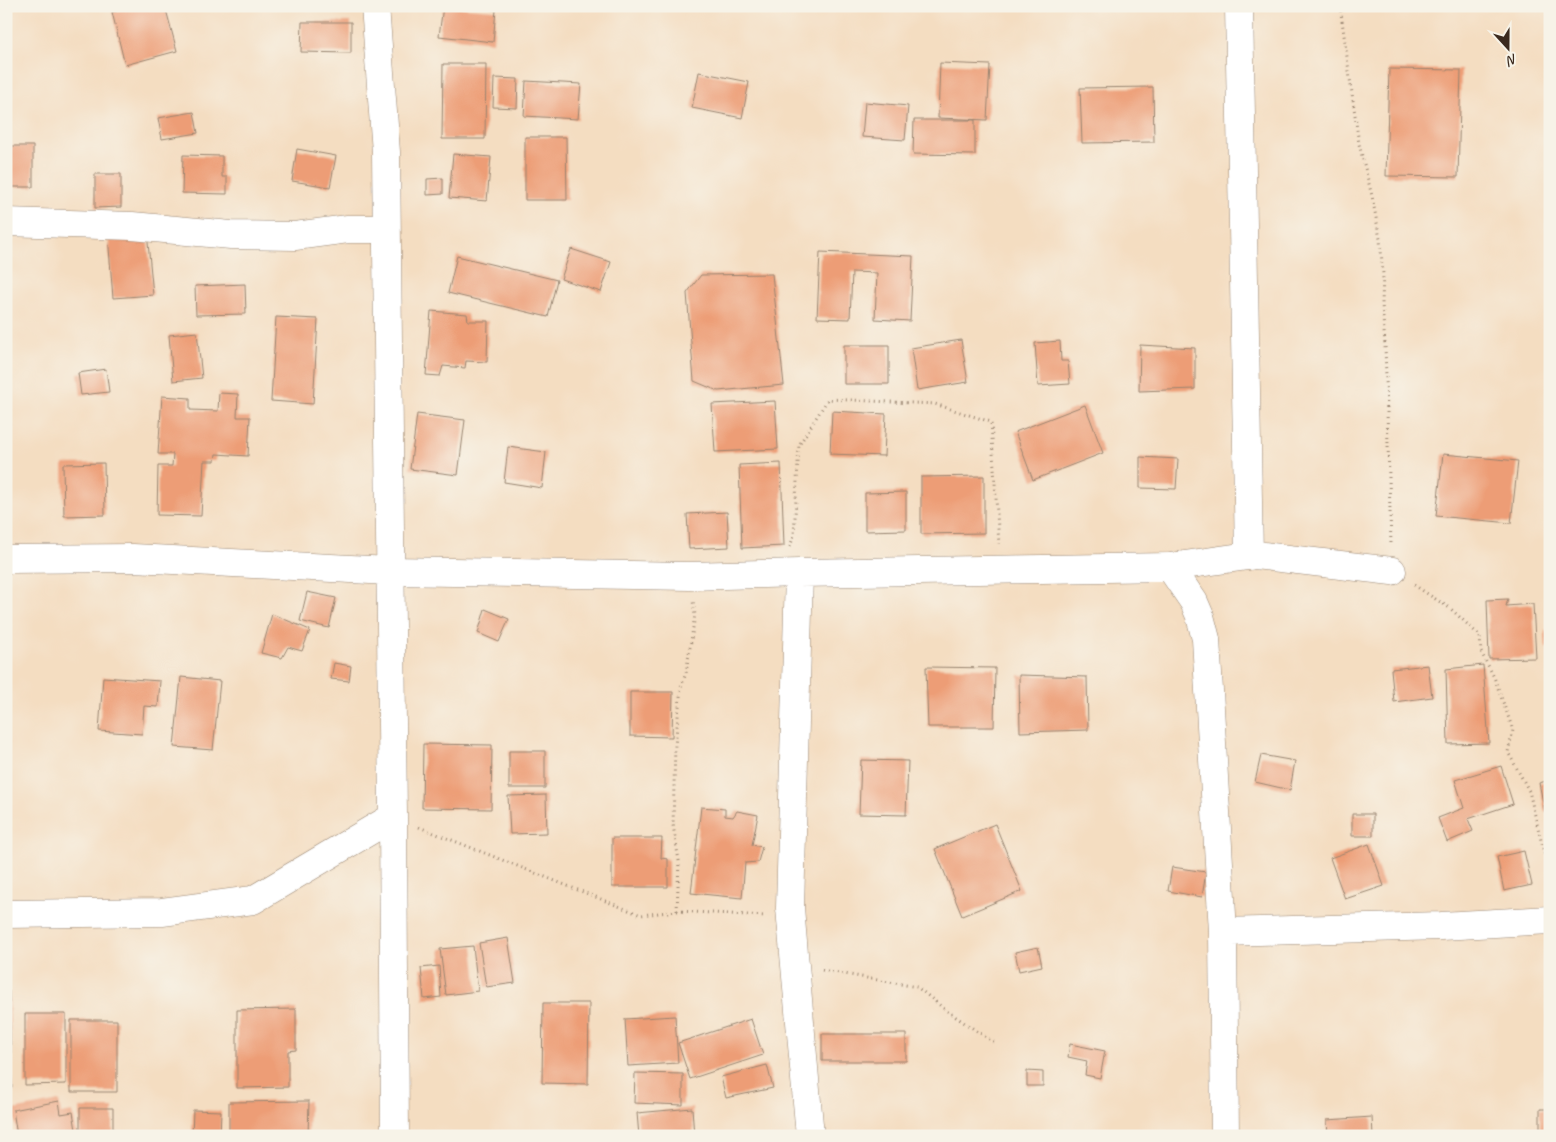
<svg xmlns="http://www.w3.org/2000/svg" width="1556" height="1142" viewBox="0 0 1556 1142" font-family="Caveat,sans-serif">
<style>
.building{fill:#ed9d76}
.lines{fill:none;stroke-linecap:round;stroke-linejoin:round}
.minor-casing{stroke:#988470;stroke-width:29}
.path{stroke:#988470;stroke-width:3;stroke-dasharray:1 4;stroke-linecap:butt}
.minor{stroke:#fff;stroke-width:28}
</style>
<rect width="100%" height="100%" fill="#f7f3e8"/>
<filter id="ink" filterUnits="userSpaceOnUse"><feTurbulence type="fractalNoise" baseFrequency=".02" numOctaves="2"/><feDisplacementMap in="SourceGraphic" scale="10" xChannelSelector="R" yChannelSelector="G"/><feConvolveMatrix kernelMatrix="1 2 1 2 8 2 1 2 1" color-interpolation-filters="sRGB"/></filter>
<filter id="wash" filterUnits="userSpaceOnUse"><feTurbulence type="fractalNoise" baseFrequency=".0096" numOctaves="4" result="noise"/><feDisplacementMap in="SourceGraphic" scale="20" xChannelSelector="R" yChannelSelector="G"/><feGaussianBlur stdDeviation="1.12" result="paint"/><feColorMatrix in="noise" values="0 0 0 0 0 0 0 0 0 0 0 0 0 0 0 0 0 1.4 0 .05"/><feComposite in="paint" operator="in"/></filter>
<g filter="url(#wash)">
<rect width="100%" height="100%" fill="#f4ddc1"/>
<g id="blocks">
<path class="building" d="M134,6H165L177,51L125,65L112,12Z
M443,6L496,10L493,42L439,36Z
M302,22H351V53L301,52Z
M940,63L990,65L987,120L938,118Z
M443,64H486L485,139H442Z
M1389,69L1461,70L1458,177L1386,176Z
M699,72L749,82L742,118L692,108Z
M494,78L518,79L517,108L493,107Z
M526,81L581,84L578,119L524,116Z
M1153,87L1154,142L1082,143L1080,88Z
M865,102L908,106L905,140L862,137Z
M194,112L198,133L162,139L158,118Z
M914,120H975V155L913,154Z
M525,137H566L567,200H525Z
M6,146H33V187H6Z
M297,149L336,156L330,187L292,181Z
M453,154L491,157L487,201L449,198Z
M183,155L222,156V177H227V194L182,193Z
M95,174H121V207L95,208Z
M443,178V194L427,195V179Z
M147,232L153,295L113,298L108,235Z
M571,249L611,262L601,292L561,279Z
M820,252L913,256L910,321L875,319L877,273L852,272L850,319L817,318Z
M457,256L557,280L548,317L448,293Z
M772,274L784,385L718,391L694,381L687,293L701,275Z
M245,284L246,314L196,315L195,286Z
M431,311L467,314L468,321H488L487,362L466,361L465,368L443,366L440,376L426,375Z
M276,317L318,319L313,404L271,401Z
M197,332L202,378L173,381L169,335Z
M961,340L968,382L917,390L911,348Z
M1060,341L1061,361H1068L1070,384L1038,386L1035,343Z
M844,345H889V384H844Z
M1140,345L1195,348V389L1139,391Z
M106,369L109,392L81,395L78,373Z
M219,393L238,394L237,417H250L248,456L216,454L215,461H204L201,516L157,515L158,466H172L173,454H158L162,396L190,398V410L218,411Z
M775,401L778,449L715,452L712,404Z
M1085,405L1103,453L1033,480L1015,432Z
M832,411L886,414L884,456L830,454Z
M6,413H10L9,439H6Z
M417,414L465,420L458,475L410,469Z
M508,447L546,452L542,488L504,482Z
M1443,454L1518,461L1511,523L1436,516Z
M1140,457L1178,459L1176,489L1140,488Z
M104,463L105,515L64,516L63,464Z
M781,463L784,546L742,548L739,465Z
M984,476V533L921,534V477Z
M906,492V530L865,531V493Z
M727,512L729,547L689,549L687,514Z
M307,592L336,598L329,628L300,621Z
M1508,599L1506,606L1533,604L1536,658L1489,659L1487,600Z
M485,609L509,619L499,642L478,633Z
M272,614L310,630L302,651L288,647L282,658L261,653Z
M1545,631H1550V648H1546Z
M334,663L351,666L349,681L331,679Z
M1428,665L1432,697L1394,702L1391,669Z
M1483,665L1489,743L1448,744L1446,669Z
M926,667L995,668L994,727H928Z
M1019,675L1087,677L1088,730L1020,732Z
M103,677L160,681L158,707L144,706L142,734L99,731Z
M181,677L220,681L213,750L174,747Z
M630,692H673L672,737L630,736Z
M423,744L492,745L491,809L422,808Z
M509,751H545V788H509Z
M1261,755L1295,761L1290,790L1255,782Z
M861,760L908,761L906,815L859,814Z
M1501,766L1513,804L1468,819L1473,831L1447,842L1438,818L1464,808L1455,780Z
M1550,780V811L1545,812L1539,783Z
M546,795L547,833L510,834L508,796Z
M701,807L725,809V816L733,817L737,811L758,815L752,845L762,847L758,862L745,863L742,898L691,893Z
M1352,814H1373V836H1352Z
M995,824L1022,891L962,916L935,849Z
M612,838H662L661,858L668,859V887H612Z
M1369,844L1384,886L1345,899L1330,858Z
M1524,851L1532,885L1504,891L1497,857Z
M1172,867L1206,872L1202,897L1168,891Z
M508,938L515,983L486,987L479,943Z
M473,946L478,991L446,995L440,949Z
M1038,947L1042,966L1019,971L1015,952Z
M439,966L441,997L424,999L421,968Z
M9,991L12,1088L6,1089V992Z
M1547,996H1550V1046H1548Z
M543,1003H589L588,1084L542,1083Z
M296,1009V1050L288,1051V1087L237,1088V1010Z
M25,1014H66V1084L25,1085Z
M675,1016L678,1063L628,1066L625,1019Z
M751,1019L763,1055L690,1079L678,1043Z
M71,1020H117V1092H71Z
M822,1034H906V1061H822Z
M1070,1044L1105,1051L1100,1078L1085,1075L1087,1061L1068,1057Z
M767,1065L773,1088L726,1098L721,1077Z
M1027,1071L1043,1072V1086H1027Z
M635,1073L683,1074V1105L634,1103Z
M59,1101L61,1114L73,1112L77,1136H17L13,1110Z
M309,1101L308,1136H229V1102Z
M80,1108H113V1136H80Z
M692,1108L694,1136H639L637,1113Z
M1540,1109H1550V1136H1540Z
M193,1110L221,1111L220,1136H192Z
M1372,1117L1373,1136H1328L1327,1120Z"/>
</g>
</g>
<g filter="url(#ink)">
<use href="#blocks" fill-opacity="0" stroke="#988470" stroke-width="1"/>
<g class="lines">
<defs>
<path id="minor" d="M375,6L386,152L393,817L395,1136
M1239,6L1249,556
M6,222L132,226L231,235L295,236L348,229H386
M6,559L133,558L390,571L689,576L799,573L1170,567L1194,602L1200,616L1206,639L1223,932L1225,1136
M1170,567L1255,555L1392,571
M799,573L790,908L810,1136
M6,914L162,912L253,900L393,817
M1223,932L1441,926L1550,920"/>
</defs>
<use href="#minor" class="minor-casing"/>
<path class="path" d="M1340,6L1359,144L1372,196L1380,239L1383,274L1382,304L1385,345L1391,544
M790,547L794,535L799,445L828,399L935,404L991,422L999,544
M1414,585L1451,609L1480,636L1481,652L1494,677L1513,730L1508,752L1529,791L1550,877
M419,827L641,915L677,911L765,916
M677,911L679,861L673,825L675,746L681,687L686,673L695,615L693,601
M822,970L917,987L947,1011L995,1043"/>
<use href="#minor" class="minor"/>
</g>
</g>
<rect width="1556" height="1142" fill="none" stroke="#f7f3e8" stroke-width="25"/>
<g transform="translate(1508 48) rotate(159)" stroke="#f7f3e8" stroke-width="4" paint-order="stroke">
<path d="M0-4L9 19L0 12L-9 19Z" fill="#3b2a1e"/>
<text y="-8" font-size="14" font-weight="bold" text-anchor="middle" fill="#3b2a1e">N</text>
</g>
</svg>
